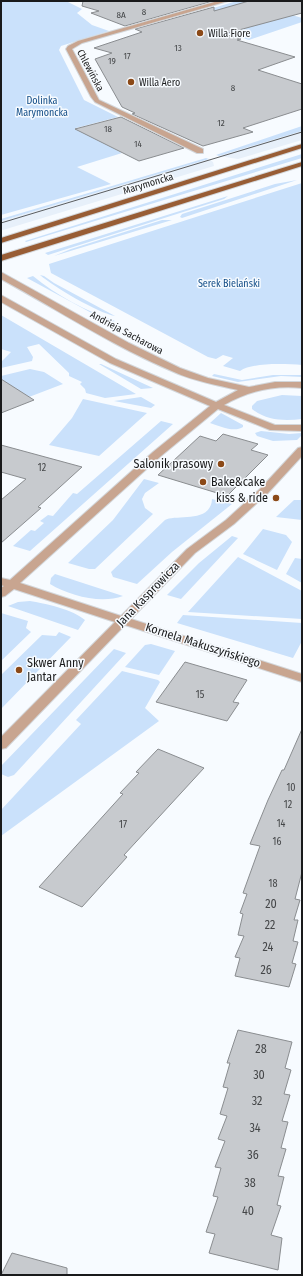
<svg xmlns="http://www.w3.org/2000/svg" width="303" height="1276" viewBox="0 0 303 1276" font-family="'Fira Sans Condensed',sans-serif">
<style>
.built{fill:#e7f0fa}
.green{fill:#cae1fb}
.building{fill:#c7cace;stroke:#8a8d90}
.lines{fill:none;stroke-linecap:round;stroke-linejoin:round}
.minor-casing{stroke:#d3d7db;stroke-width:2}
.major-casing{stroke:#d3d7db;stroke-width:2}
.minor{fill:#c8a590;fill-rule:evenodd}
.major{fill:#985d35;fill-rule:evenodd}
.tram{stroke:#5b5d5f;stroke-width:1}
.poi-dot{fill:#8b4917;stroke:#f7fbff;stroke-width:1.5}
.labels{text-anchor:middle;stroke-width:3;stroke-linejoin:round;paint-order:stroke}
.far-number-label{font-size:9px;fill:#444648}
.far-poi-label{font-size:10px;fill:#191a1b;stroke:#f7fbff;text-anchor:start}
.far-street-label{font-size:10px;fill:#191a1b;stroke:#f7fbff}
.far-park-label{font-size:10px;fill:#124d87;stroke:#f7fbff}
.number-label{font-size:10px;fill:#444648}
.poi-label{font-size:12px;fill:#191a1b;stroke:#f7fbff;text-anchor:end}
.street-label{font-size:12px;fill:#191a1b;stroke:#f7fbff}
.near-number-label{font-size:12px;fill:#444648}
</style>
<rect width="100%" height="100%" fill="#f7fbff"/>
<path class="built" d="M302,131V140L238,159L219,156Z
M209,159L213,162L214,166L3,230L1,229V221Z"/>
<path class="green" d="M1,1H66L82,9L77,13L92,25L109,31L61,46L59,50L84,100L118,117L76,128L122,153L77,167L111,184L1,215Z
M237,1H246L302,18V22L249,40L179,18Z
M302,126V131L219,156L216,155Z
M302,154V158L26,242L25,241Z
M206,158L209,159L1,221V219Z
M297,180L182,218L180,217L182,214L275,184Z
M302,183V365C286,364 253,362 240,371L223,366L233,358L223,355L216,359L208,357L51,273L49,264Z
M228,196L224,199L48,255L45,253Z
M162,220H172L54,256L71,249Z
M40,275L44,276L54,283L115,316C98,313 54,287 40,275Z
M33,276C56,295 86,311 115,321L110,323L27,278Z
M1,315L136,394L105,398L86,393L85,389L80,384L82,382L69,376V373L39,344L27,347L33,357L32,361L1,368V362L11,352L1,349Z
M99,364H101L153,388L141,389Z
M30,369L44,372L63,384L29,397L1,380V376Z
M214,374L242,380L273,375H302V377L281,376L238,382L212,376Z
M282,395L302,396V419C285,421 267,421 252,409V406L257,401Z
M141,397L155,405L151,408L114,401Z
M83,399L147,413L99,456L49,445L72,418Z
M221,413L243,425V427C234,433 220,426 210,423Z
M161,421L173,424L30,551L13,546L31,530L35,531L44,523L40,521L48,515L53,516L73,493L77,494Z
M261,431L289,434L302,433V435L297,440L273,441L257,436L255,433Z
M144,479L159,483L145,493L142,499L145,508L153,514L95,569H89L68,563L113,520Z
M212,499L232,504L172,552L137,584L113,577L111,572L165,520C175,514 211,524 212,499Z
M294,500H302V520L276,517Z
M263,529L286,535L292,542L277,570L243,554Z
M232,536L238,538L181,599L167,595L199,563Z
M238,557L302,591V619L188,612Z
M295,558L302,559V583L286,574Z
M55,574L123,596C101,604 70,596 50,584L51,578Z
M30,601C44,603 74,610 85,620L78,630L8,606L18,602Z
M1,613L28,621L26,628L31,632L1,661Z
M183,615L302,623V641L293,658L177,623Z
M59,632L71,637L1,709V675L42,635L56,636Z
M151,644L175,651L159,675L125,667L145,645Z
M114,649L126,653L14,775L8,777L1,774V766Z
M122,671L158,680L160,682L145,708L159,721L1,836V810L81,724L76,720Z"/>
<path class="building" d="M83,1H213L125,26L91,13L99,11L82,6Z
M249,1H302V13L224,34L241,39L237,40L295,57L258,70L302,84V109L243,128L253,132L203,146L132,114L135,113L122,107L95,59L112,53L94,48L142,32L135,29L214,7V11Z
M121,117L184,148L139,161L75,129Z
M1,379L34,400L1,413Z
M223,434L258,444L251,450L268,455L227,496L158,475L200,436L216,441Z
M1,445L82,467L38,507L41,508L1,543V500L26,479L1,472Z
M185,662L247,680L233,702L239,703L227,721L156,702Z
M302,729V872L295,899L300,900L294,920H298L293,941L298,942L292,963L296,964L289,987L235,976L240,958L235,957L244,936L238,935L243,914L240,913L247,894L243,893L260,846L250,844L268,800L282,770H284Z
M158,749L204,768L124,855L127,857L82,907L39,887L123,794L120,793L139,773L136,772Z
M238,1030L292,1042L285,1068L291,1070L284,1094L290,1095L282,1121L288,1122L281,1148L286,1149L278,1176L284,1177L277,1205L281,1206L271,1235L282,1238L278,1270L209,1253L215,1234L206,1232L218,1197L213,1196L221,1168L215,1167L225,1141L218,1139L227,1116L220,1114L228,1088L223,1087L230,1063H227Z
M12,1253L67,1268V1275H1Z"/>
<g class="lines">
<defs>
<path id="minor" d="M218,1H228L82,43L72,49L99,100L203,149V153H197L95,102L91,97L66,49L68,46L78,41Z
M1,272L129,343L180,368L208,378L249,387L275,382H302V388C274,385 248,391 224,405L275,425H302V431L270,430L218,409L161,456L20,583L121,616L187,549L226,520L260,489L298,448L302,447V456L268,493L234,524L195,553L131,619L302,674V682L125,625L6,748L1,749V737L115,622L14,589L5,596L1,597V588L4,586L1,585V578L10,580L153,452L210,406L110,363L1,302V295L116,359L216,402L238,390C216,385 194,381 174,372C114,347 58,310 1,279Z"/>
<path id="major" d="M302,144V148L1,243V238Z
M302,162V166L1,261V255Z"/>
</defs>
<use href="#minor" class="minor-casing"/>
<use href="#major" class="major-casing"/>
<use href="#minor" class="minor"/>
<use href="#major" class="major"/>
<path class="tram" d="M1,223L302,132"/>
</g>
<g class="poi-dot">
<circle cx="200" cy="33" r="4"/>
<circle cx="131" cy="82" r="4"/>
<circle cx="221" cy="464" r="4"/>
<circle cx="203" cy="482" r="4"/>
<circle cx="276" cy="498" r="4"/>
<circle cx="19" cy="670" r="4"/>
</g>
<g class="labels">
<g class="far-number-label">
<text x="144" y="15">8</text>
<text x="121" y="18">8A</text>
<text x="178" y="51">13</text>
<text x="127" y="59">17</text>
<text x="112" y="64">19</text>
<text x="233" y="91">8</text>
<text x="221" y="126">12</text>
<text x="108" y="132">18</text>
<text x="138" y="147">14</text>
</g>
<g class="far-poi-label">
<text x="208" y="37">Willa Fiore</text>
<text x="139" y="86">Willa Aero</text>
</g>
<g class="far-street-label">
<text transform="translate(91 70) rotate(62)" y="4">Chlewińska</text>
<text transform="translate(148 183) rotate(-17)" y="4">Marymoncka</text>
<text transform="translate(127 332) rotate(28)" y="4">Andrieja Sacharowa</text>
</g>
<g class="far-park-label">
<text x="42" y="104">Dolinka<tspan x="42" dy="12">Marymoncka</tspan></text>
<text x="229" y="287">Serek Bielański</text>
</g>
<g class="number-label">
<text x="42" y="471">12</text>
<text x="200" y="698">15</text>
<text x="291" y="791">10</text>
<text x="288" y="808">12</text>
<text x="281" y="827">14</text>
<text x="123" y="828">17</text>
<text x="277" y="845">16</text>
<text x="273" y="887">18</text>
</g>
<g class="poi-label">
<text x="213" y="468">Salonik prasowy</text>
<text x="211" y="486" text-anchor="start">Bake&amp;cake</text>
<text x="268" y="502">kiss &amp; ride</text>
<text x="27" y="667" text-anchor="start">Skwer Anny<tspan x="27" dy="14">Jantar</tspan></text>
</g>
<g class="street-label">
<text transform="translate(148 594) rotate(-46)" y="4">Jana Kasprowicza</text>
<text transform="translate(203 645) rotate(18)" y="4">Kornela Makuszyńskiego</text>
</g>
<g class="near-number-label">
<text x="271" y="908">20</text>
<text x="270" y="929">22</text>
<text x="268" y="951">24</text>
<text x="266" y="974">26</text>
<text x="261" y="1053">28</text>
<text x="259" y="1079">30</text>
<text x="257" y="1105">32</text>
<text x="255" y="1132">34</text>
<text x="253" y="1159">36</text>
<text x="250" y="1187">38</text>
<text x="248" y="1215">40</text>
</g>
</g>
<rect width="303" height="1276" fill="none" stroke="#191a1b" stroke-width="4"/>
</svg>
